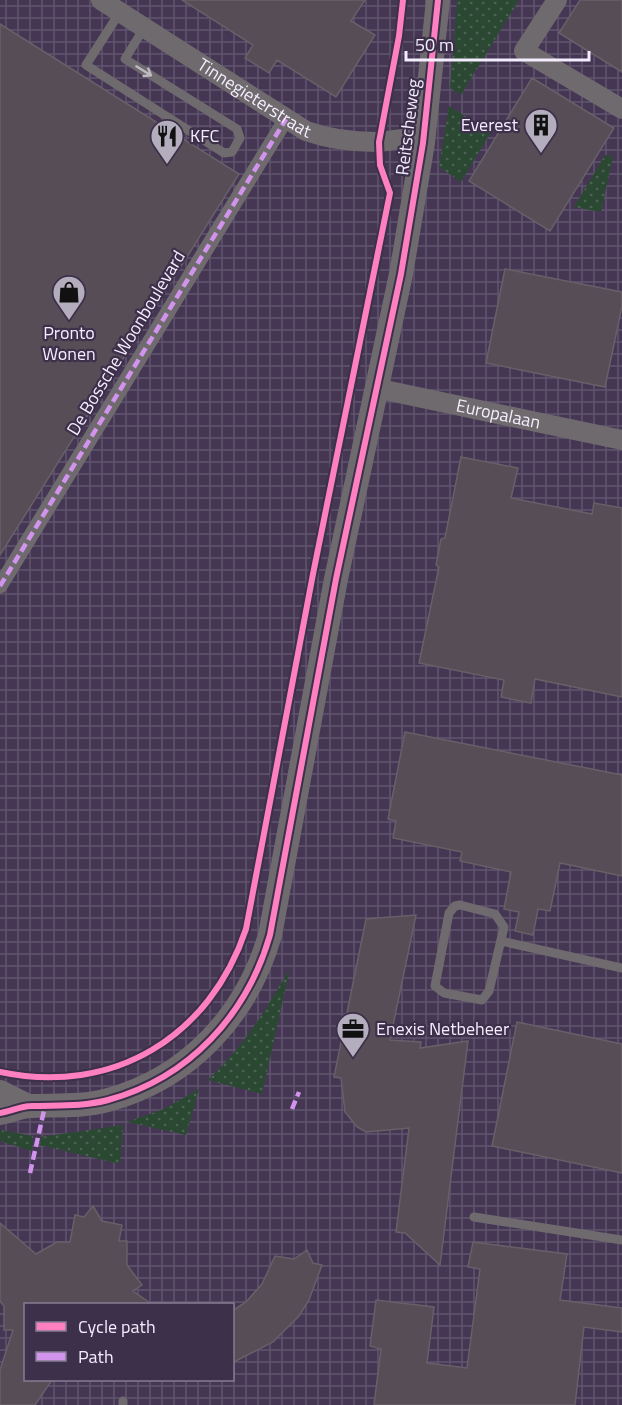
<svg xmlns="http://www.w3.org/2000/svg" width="622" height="1405" viewBox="0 0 622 1405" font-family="'Titillium Web',sans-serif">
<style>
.industrial{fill:url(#industrial-grid);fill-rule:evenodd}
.grass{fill:url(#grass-dots)}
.building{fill:#574d57;stroke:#685f68;stroke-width:1.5}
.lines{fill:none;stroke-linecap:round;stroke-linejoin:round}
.service{stroke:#6f6a6d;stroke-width:9}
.pedestrian{stroke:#6f6a6d;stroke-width:15}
.minor{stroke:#6f6a6d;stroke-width:20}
.tertiary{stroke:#6f6a6d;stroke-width:24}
.quiet{stroke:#d193ec;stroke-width:4.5;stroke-dasharray:9 4.5;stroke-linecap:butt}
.cycleway-casing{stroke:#3c304a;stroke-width:10}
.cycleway{stroke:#ff80c0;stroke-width:6}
.oneway{stroke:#bfb9c4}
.labels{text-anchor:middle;stroke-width:4.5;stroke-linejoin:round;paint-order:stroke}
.street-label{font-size:18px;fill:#f4edfe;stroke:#3c304a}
.poi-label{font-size:18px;fill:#f4edfe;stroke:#3c304a;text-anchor:start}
</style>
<defs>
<pattern id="industrial-grid" width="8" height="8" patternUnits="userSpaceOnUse" patternTransform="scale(1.5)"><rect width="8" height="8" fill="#453754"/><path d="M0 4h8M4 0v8" fill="none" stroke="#60546e"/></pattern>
<pattern id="grass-dots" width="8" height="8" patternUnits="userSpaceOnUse" patternTransform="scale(1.5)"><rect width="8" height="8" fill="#2b4833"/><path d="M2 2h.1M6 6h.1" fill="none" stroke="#4a6352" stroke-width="1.8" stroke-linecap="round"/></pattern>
</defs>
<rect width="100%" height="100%" fill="#3d3644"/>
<path class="industrial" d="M0,0H622V1405H0ZM26,1304H232V1380H26Z"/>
<path class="grass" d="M457,0H519L461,95L450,88Z
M449,106L491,132L461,182L439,167Z
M605,155L613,156L601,212L574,207Z
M290,968L262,1094L208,1080C243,1047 266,1010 290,968Z
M199,1089L186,1135L127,1122L164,1109Z
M123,1125L120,1164L39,1145L41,1137Z
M0,1130L33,1136L32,1151L0,1141Z"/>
<path class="building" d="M182,0H365L351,21L375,35L336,97L277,60L269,73L245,58L253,45Z
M580,0H622V72L559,33Z
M0,24L239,174L0,555Z
M532,78L614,128L550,231L469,181Z
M505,269L622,292V306L605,387L486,363Z
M461,457L518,468L511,498L592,514L594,503L622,508V697L535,679L531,703L501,697L504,680L419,663L439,567L436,565L441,539L445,538Z
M405,732L622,775V876L560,863L550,911L538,909L533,935L515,931L519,912L504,909L511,872L460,861L462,852L393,838L396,821L388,819Z
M416,915L390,1040L421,1042L420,1048L468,1041L440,1265L405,1233L396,1232L409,1128L366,1132L357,1127L345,1112L341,1078L334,1077L366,919Z
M517,1022L622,1044V1173L492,1146Z
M93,1206L102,1221L122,1225L119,1241H127V1265L142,1285L133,1291L153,1305H26V1380H52L35,1405H0V1370L13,1330H4V1306L0,1301V1223L36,1254L57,1242H70L75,1215L84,1217Z
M473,1242L567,1254L560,1300L622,1308V1332L584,1327L575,1405H374L381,1349L370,1346L376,1300L434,1307L427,1363L467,1368L480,1269L468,1267Z
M307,1250L313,1263L322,1265L309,1300L299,1316L273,1342L232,1363V1311L246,1302L262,1284L275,1256L294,1259Z"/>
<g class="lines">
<path class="service" d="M120,12L86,65L224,153L232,152L240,138L237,129L125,59L144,28
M460,905L495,914L504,927L489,991L482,1000L444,993L435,986L449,913L455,906Z
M501,941L622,968
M474,1217L622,1240
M123,1405V1401"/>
<path class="pedestrian" d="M0,586L286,119"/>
<g class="minor">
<path id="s1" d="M101,0L306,131C329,139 351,142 376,142C395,142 404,134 423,143"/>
<path d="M557,0L524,51L622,109"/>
<path id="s2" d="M375,388L622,440"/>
</g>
<path class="tertiary" d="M0,1092L28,1106
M0,1113C10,1112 20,1106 31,1106C57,1105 82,1107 108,1100C189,1078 247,1015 270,935L336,579L401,274L423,143L438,0"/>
<path class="quiet" d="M0,586L286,119
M292,1109L299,1092
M30,1173L45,1106"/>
<defs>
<path id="cycleway" d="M0,1072C113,1096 210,1037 246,929L313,574L390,193L380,165L379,142L399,36L403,0
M0,1113C10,1112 20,1106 31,1106C57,1105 82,1107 108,1100C189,1078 247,1015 270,935L336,579L401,274L423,143L438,0"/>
</defs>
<use href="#cycleway" class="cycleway-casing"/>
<use href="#cycleway" class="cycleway"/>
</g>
<defs><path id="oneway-shaft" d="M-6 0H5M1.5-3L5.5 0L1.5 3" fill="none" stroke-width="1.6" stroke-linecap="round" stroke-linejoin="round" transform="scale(1.5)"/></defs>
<use class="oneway" href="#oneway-shaft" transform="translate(144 71) rotate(32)"/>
<defs>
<symbol id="building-pin" viewBox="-11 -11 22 30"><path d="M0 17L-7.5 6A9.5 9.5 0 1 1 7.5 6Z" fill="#b4adbd" stroke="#3c304a"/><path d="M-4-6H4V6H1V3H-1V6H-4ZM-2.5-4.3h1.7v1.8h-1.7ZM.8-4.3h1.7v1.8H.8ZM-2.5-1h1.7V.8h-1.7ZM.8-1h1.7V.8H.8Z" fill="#111"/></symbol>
<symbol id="restaurant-pin" viewBox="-11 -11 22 30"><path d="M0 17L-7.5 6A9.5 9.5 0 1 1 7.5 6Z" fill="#b4adbd" stroke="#3c304a"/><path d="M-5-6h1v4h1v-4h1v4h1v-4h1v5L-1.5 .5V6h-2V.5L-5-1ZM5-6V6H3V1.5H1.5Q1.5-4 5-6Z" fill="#111"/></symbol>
<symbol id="shop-pin" viewBox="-11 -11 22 30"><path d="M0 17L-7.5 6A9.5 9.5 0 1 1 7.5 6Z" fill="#b4adbd" stroke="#3c304a"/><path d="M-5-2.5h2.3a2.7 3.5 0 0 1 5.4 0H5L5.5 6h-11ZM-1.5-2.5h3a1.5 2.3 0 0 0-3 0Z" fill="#111"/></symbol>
<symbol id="office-pin" viewBox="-11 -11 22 30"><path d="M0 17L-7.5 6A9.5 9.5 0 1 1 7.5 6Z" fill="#b4adbd" stroke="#3c304a"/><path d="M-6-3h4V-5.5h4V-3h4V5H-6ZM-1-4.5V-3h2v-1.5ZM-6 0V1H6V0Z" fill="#111"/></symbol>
</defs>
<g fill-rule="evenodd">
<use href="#building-pin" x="522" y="106" width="38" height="52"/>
<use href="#restaurant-pin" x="148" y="117" width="38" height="52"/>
<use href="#shop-pin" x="50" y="273" width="38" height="52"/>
<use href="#office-pin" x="334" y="1010" width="38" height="52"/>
</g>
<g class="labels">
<g class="street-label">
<text dy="6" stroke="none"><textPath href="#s1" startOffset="182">Tinnegieterstraat</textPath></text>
<text transform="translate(408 127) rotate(-83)" y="6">Reitscheweg</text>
<text transform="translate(126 343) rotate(-59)" y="6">De Bossche Woonboulevard</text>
<text dy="6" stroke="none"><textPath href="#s2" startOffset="126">Europalaan</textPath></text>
</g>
<g class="poi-label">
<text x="518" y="131" text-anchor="end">Everest</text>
<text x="190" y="142">KFC</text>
<text x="69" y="339" text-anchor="middle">Pronto<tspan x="69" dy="21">Wonen</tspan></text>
<text x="376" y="1035">Enexis Netbeheer</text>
</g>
</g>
<rect x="24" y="1303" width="210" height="78" fill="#3c304a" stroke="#867c92" stroke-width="1.5"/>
<rect x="36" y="1322" width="30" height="9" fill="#ff80c0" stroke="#867c92" stroke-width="1.5"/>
<text x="78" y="1333" font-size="18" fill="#f4edfe">Cycle path</text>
<rect x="36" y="1352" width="30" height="9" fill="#d193ec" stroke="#867c92" stroke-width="1.5"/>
<text x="78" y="1363" font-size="18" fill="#f4edfe">Path</text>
<path d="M406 51v9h183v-9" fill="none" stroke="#f4edfe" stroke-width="3"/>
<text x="415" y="51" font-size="18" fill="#f4edfe" stroke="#3c304a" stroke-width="4.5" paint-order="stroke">50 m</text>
</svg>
